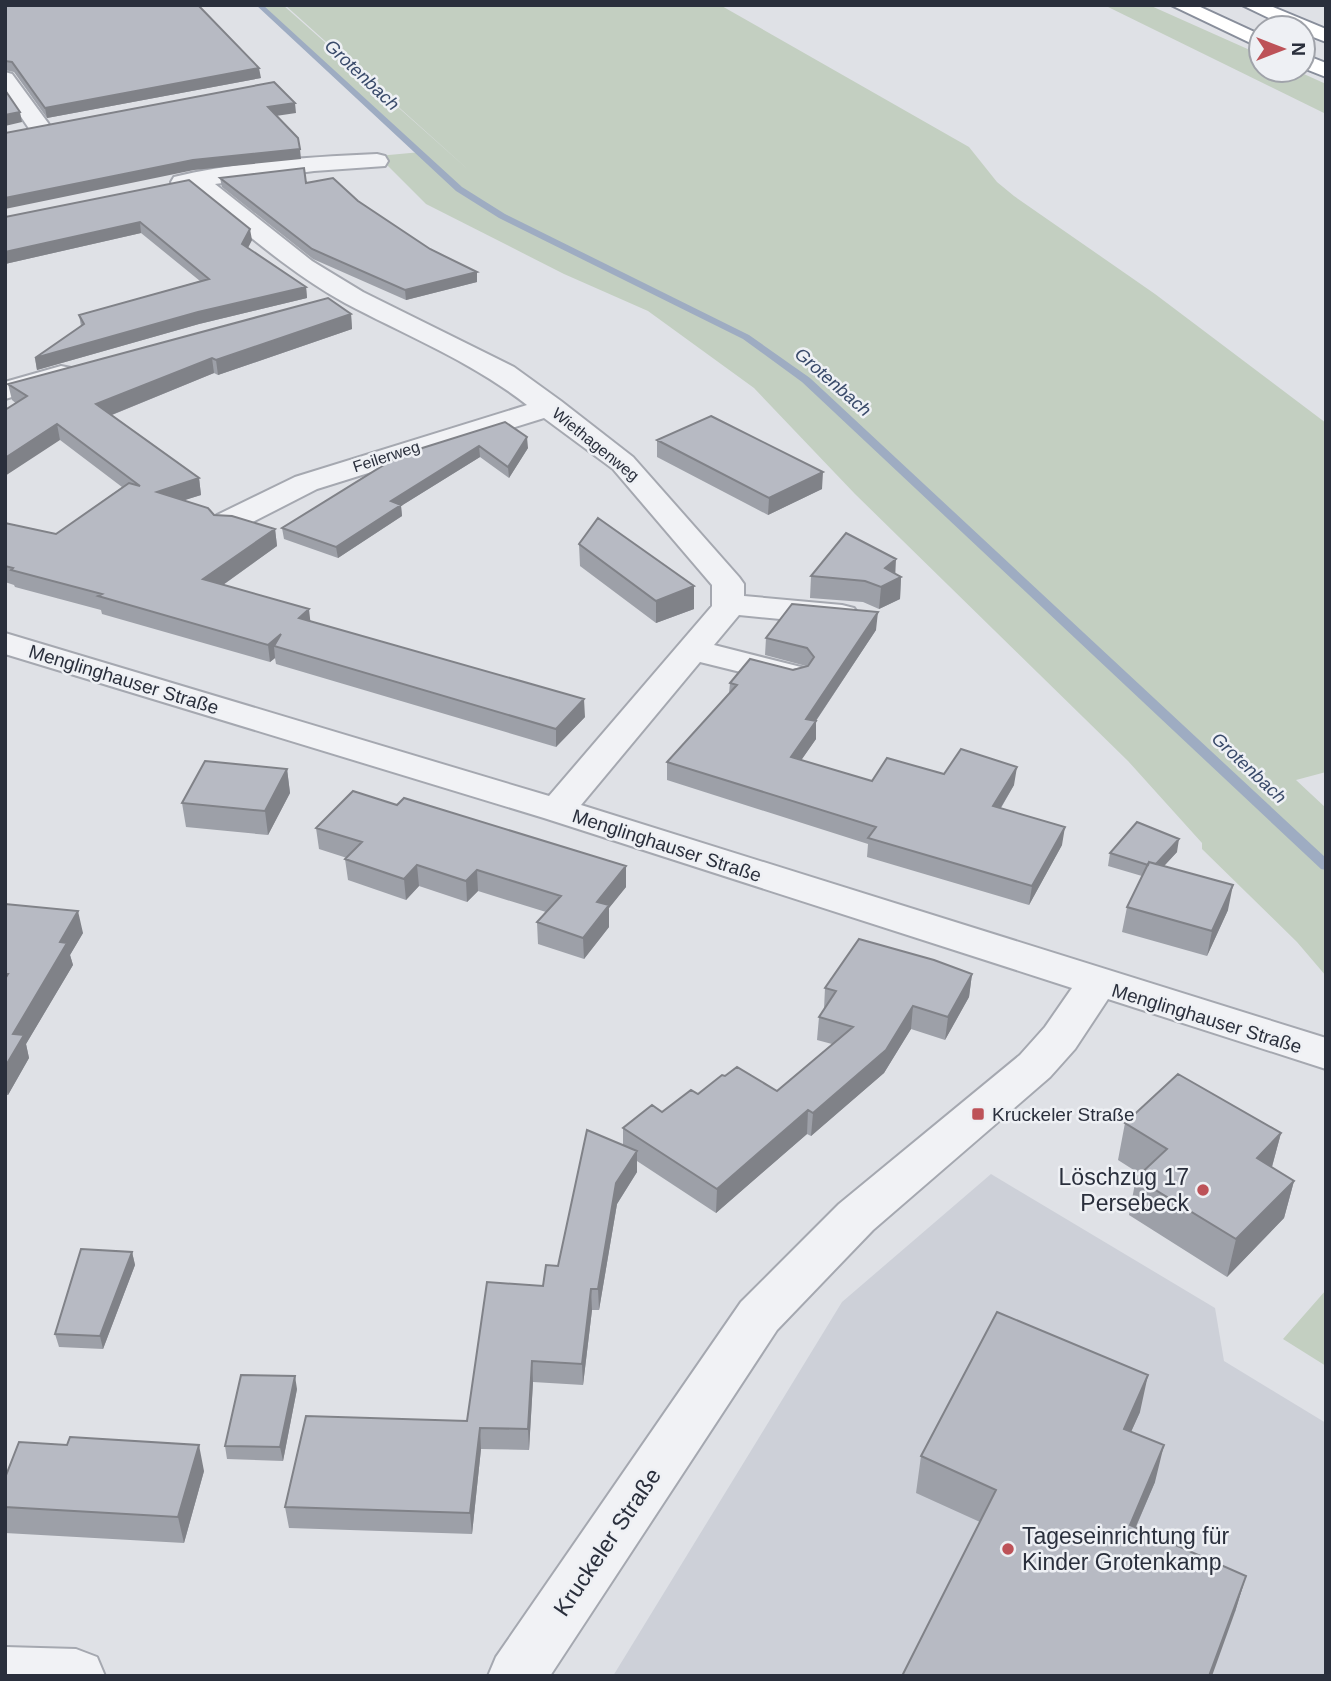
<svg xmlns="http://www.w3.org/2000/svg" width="1331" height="1681" viewBox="0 0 1331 1681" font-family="Helvetica,sans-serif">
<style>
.built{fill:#cdd0d8}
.green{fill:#c3cfc1}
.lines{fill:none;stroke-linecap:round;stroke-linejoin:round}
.stream{fill:#9eacc2;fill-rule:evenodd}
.minor-casing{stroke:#a5a8b0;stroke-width:4}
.highway-casing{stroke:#888e9b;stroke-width:4}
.minor{fill:#f1f2f5;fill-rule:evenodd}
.highway{fill:#fff;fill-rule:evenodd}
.wall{fill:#9da0a8}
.shaded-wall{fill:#808288}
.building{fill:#b7bac3;stroke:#808288;stroke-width:2}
.poi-dot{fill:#bd5258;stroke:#eef0f4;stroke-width:2.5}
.labels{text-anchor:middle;stroke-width:5;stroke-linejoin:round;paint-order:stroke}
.far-street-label{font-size:16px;fill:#2a2f3c;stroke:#eef0f4}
.far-water-label{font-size:18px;font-style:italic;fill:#394a6a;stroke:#eef0f4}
.street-label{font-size:19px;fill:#2a2f3c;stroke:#eef0f4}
.poi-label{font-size:19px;fill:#2a2f3c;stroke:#eef0f4;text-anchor:start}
.near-poi-label{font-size:23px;fill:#2a2f3c;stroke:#eef0f4;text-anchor:end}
.near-street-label{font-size:23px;fill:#2a2f3c;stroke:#eef0f4}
</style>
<rect width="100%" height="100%" fill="#dfe1e6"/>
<path class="built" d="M991,1174L1215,1308L1224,1361L1326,1423V1676H613L842,1302Z"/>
<path class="green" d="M261,5H283L472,173L285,5H720L969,147L997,182L1014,196L1155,294L1326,423V772L1296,780L1326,808V976L1297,942L1202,849V843L1128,761L855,494L754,388L648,311L564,274L426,204L378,156L421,152Z
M1104,5H1149L1261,55V70H1295L1326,84V114Z
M1326,1290V1366L1283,1339Z"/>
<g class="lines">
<path class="stream" d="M256,5H263L462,187L505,214L749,335L810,378L1326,858V870L1321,869L802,382L743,339L499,218L456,191Z"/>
<defs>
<path id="minor" d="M5,72L12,74L48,123L51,128L48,133H32L5,93Z
M377,154L385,156L388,161L385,166L314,171L215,184L312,261L363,292L514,367L561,401L633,457L739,577L744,584V596L842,605L854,608L859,615L854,622L842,625L739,615L714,645L805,668L810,675L805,682L793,685L700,662L581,805L1326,1038V1069L1108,999L1075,1049L1050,1077L873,1230L777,1330L550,1676H488L496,1657L741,1302L839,1204L1020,1055L1045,1027L1072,988L544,818L5,654V633L549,796L712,606V585L613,469L544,418L317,489L239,529L228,531L217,529L212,522L217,515L295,477L527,405C471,361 407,336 345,303C289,272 240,228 190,188L174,187L171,182L174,177C238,161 311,157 377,154Z
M61,366L71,368L75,374L71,380L5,399V382Z
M5,1647L76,1649L97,1657L105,1676H5Z"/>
<path id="highway" d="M1171,5H1196L1261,35V48Z
M1242,5H1268L1326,29V42L1303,33V28H1290Z
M1303,54L1326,63V77L1303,68Z"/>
</defs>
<use href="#minor" class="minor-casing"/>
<use href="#highway" class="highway-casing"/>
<use href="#minor" class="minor"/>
<use href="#highway" class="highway"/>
</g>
<path class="wall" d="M5,5L261,78L47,118L14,72L5,70Z
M220,178L306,183L430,249L477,272V282L406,300L313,259L222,187Z
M189,180L252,240L248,248L306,287L307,298L199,324L37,370L35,358L81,326L79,315L200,281L141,233L5,264V217Z
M351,314L352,329L218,375L214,373L112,415L199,478L201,495L184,500L214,515L275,529L277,546L223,585L311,621L585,717L556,747L276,664L275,658L270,662L102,614L101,610L15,587L14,585L5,582V523L56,534L122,487L60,440L12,400L8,384Z
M505,422L528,448L509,478L480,457L401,506L402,516L338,558L284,539L282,528Z
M657,440L822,489L768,515L657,457Z
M579,544L694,609L656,623L580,566Z
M895,574L901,577L900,599L879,609L863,602L810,598L811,576Z
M876,630L816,721V739L801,760L872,781L944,774L1014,785L1001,808L1062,845L1029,905L867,857L868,844L667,780V762L729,693L730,683L806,666L765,655L766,638Z
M287,769L290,793L268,835L186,827L182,803Z
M316,828L626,887L609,908V927L584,959L538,944L537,922L546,912L478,891L467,902L419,886L406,900L348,880L345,859L347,858L319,849Z
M1177,852L1164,866L1228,910L1207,956L1122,932L1127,907L1142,876L1108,866L1110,853Z
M5,904L83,933L70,955L73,965L26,1044L29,1058L8,1095H5Z
M972,974L969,997L945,1040L911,1029L884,1073L811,1136L807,1134L716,1213L637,1161V1172L617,1204L599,1310H592L583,1385L533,1382L529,1450L481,1449L472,1534L289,1528L285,1507L467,1421L543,1286L558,1266L623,1145V1128L662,1112L698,1094L725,1076L777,1091L832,1044L817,1040L819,1017L824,1009L825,988Z
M1125,1123L1281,1133L1272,1167L1294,1181L1284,1218L1227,1277L1129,1215L1136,1178L1140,1174L1118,1160Z
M132,1252L135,1265L103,1349L59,1347L55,1334Z
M297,1389L283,1461L227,1459L225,1446Z
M1140,1412L1131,1432L1155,1482L1136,1527L1246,1576L1235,1612L980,1522L916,1493L921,1456Z
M204,1471L184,1543L5,1533V1478Z"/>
<path class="shaded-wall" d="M259,68L261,78L47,118L45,108Z
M295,103L296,113L269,117L268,107Z
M20,112L22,122L5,126V115Z
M300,149L301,159L194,170L5,209V198L193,160Z
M140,222L141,233L5,264V252Z
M250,229L252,240L244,255L242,244Z
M477,272V282L406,300L405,290Z
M306,287L307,298L199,324L37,370L35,358L198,312Z
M351,314L352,329L218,375L216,360Z
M212,358L214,373L99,420L96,404Z
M57,424L60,440L5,476V458Z
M527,437L528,448L509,478L508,467Z
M479,446L480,457L401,506L402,516L338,558L336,547L391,501Z
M823,472L822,489L768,515L769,498Z
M199,478L201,495L160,508L157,492Z
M275,529L277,546L206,597L203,579Z
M896,559L895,580L901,577L900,599L879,609L881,587L885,568Z
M694,586V609L656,623V601Z
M309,609L311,627L299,618Z
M878,612L876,630L805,737L806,719Z
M281,634L274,646L275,658L270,662L268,645Z
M584,699L585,717L556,747V729Z
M816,721V739L791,775V757Z
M1017,767L1014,785L991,824L993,806Z
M287,769L290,793L268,835L265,811Z
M1065,827L1062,845L1029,905L1032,886Z
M1179,839L1177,852L1152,879L1154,866Z
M417,865L419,886L406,900L404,879Z
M626,866V887L609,908V927L584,959L583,938L597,902Z
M477,870L478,891L467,902L466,881Z
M1233,885L1228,910L1207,956L1212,931Z
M78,911L83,933L70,955L73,965L26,1044L29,1058L8,1095L5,1086V1067L13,1034L60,942Z
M972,974L969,997L945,1040L948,1017Z
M913,1006L911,1029L884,1073L811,1136L813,1113Z
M808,1110L807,1134L716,1213L717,1189Z
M1281,1133L1271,1170L1257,1158Z
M637,1151V1172L617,1204L599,1310L598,1289L616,1183Z
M1294,1181L1284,1218L1227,1277L1236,1239Z
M132,1252L135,1265L103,1349L100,1336Z
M591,1289L592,1310L583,1385L582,1364Z
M532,1361L533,1382L529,1450L528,1429Z
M1148,1375L1140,1412L1116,1465L1124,1429Z
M295,1376L297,1389L283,1461L280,1447Z
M480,1428L481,1449L472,1534L470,1513Z
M199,1445L204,1471L184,1543L178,1517Z
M1164,1445L1155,1482L1121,1561L1130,1525Z
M1246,1576L1235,1612L1212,1676H1209Z"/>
<path class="building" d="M5,5H198L259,68L45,108L12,62L5,61Z
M274,82L295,103L268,107L298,138L300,149L193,160L5,198V133Z
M5,90L20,112L5,115Z
M304,168L306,183L333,178L358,201L430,249L477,272L405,290L312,249L220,178Z
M189,180L250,229L242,244L306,287L198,312L35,358L84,324L79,315L209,279L140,222L5,252V217Z
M328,298L351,314L216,360L212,358L96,404L199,478L157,492L208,508L214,515L232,516L275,529L203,579L309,609L299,618L584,699L556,729L274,646L281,634L268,645L98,596L102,594L11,570L13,568L5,566V523L56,534L129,483L140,486L57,424L5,458V410L27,396L8,384Z
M711,416L823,472L769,498L657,440Z
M505,422L527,437L508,467L479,446L391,501L401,505L336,547L282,528L400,455Z
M598,518L694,586L656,601L579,544Z
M846,533L896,559L885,568L901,577L881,587L865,581L811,576Z
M792,604L878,612L806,719L816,721L791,757L872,781L887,758L944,774L961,749L1017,767L993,806L1065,827L1032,886L868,838L876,827L667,762L737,685L730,683L750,659L793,670L808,666L814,657L807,648L766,638Z
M205,761L287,769L265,811L182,803Z
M353,791L397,805L404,798L626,866L597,902L609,905L583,938L537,922L561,896L477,870L466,881L417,865L404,879L345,859L362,842L316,828Z
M1137,822L1179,839L1156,864L1149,862L1148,865L1110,853Z
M1149,862L1233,885L1212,931L1127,907Z
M5,904L78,911L60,942L67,943L13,1034L24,1035L5,1067V979L8,974H5Z
M859,939L934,960L972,974L948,1017L913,1006L886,1050L813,1113L808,1110L717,1189L623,1128L652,1105L662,1112L691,1090L698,1094L722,1075L725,1076L737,1067L777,1091L853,1027L819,1017L836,991L825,988Z
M1178,1074L1281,1133L1257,1158L1294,1181L1236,1239L1136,1178L1167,1149L1125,1123Z
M587,1130L637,1151L616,1183L598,1289H591L582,1364L532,1361L528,1429L480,1428L470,1513L285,1507L306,1416L467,1421L487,1282L543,1286L546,1265L558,1266Z
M81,1249L132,1252L100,1336L55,1334Z
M997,1312L1148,1375L1124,1429L1164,1445L1130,1525L1246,1576L1209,1676H902L996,1490L921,1456Z
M241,1375L295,1376L280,1447L225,1446Z
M70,1437L199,1445L178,1517L5,1507V1478L19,1442L67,1445Z"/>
<g class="poi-dot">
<rect x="971" y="1107" width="14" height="14" rx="3.5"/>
<circle cx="1203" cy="1190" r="7"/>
<circle cx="1008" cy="1549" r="7"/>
</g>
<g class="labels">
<g class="far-street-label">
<text transform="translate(596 444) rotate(39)" y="6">Wiethagenweg</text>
<text transform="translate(386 456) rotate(-18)" y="6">Feilerweg</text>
</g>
<g class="far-water-label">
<text transform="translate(362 75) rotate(43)" y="6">Grotenbach</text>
<text transform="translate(833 382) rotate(41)" y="6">Grotenbach</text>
<text transform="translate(1249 768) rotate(43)" y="6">Grotenbach</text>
</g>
<g class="street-label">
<text transform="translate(124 679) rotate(17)" y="7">Menglinghauser Straße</text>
<text transform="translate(667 845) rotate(18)" y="7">Menglinghauser Straße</text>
<text transform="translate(1207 1018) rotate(17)" y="7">Menglinghauser Straße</text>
</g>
<g class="poi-label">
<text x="992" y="1121">Kruckeler Straße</text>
</g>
<g class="near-poi-label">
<text x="1189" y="1185">Löschzug 17<tspan x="1189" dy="26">Persebeck</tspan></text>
<text x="1022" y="1544" text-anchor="start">Tageseinrichtung für<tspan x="1022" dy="26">Kinder Grotenkamp</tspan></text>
</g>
<g class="near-street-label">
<text transform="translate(607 1542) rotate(-56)" y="8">Kruckeler Straße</text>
</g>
</g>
<rect width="1331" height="1681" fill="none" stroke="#2a2f3c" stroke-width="14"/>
<g transform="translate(1282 49) rotate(90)"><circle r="33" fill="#eef0f4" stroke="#a0a3aa" stroke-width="2"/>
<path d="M0-5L12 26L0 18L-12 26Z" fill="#bd5258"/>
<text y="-10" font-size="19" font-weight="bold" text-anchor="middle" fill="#2a2f3c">N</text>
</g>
</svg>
